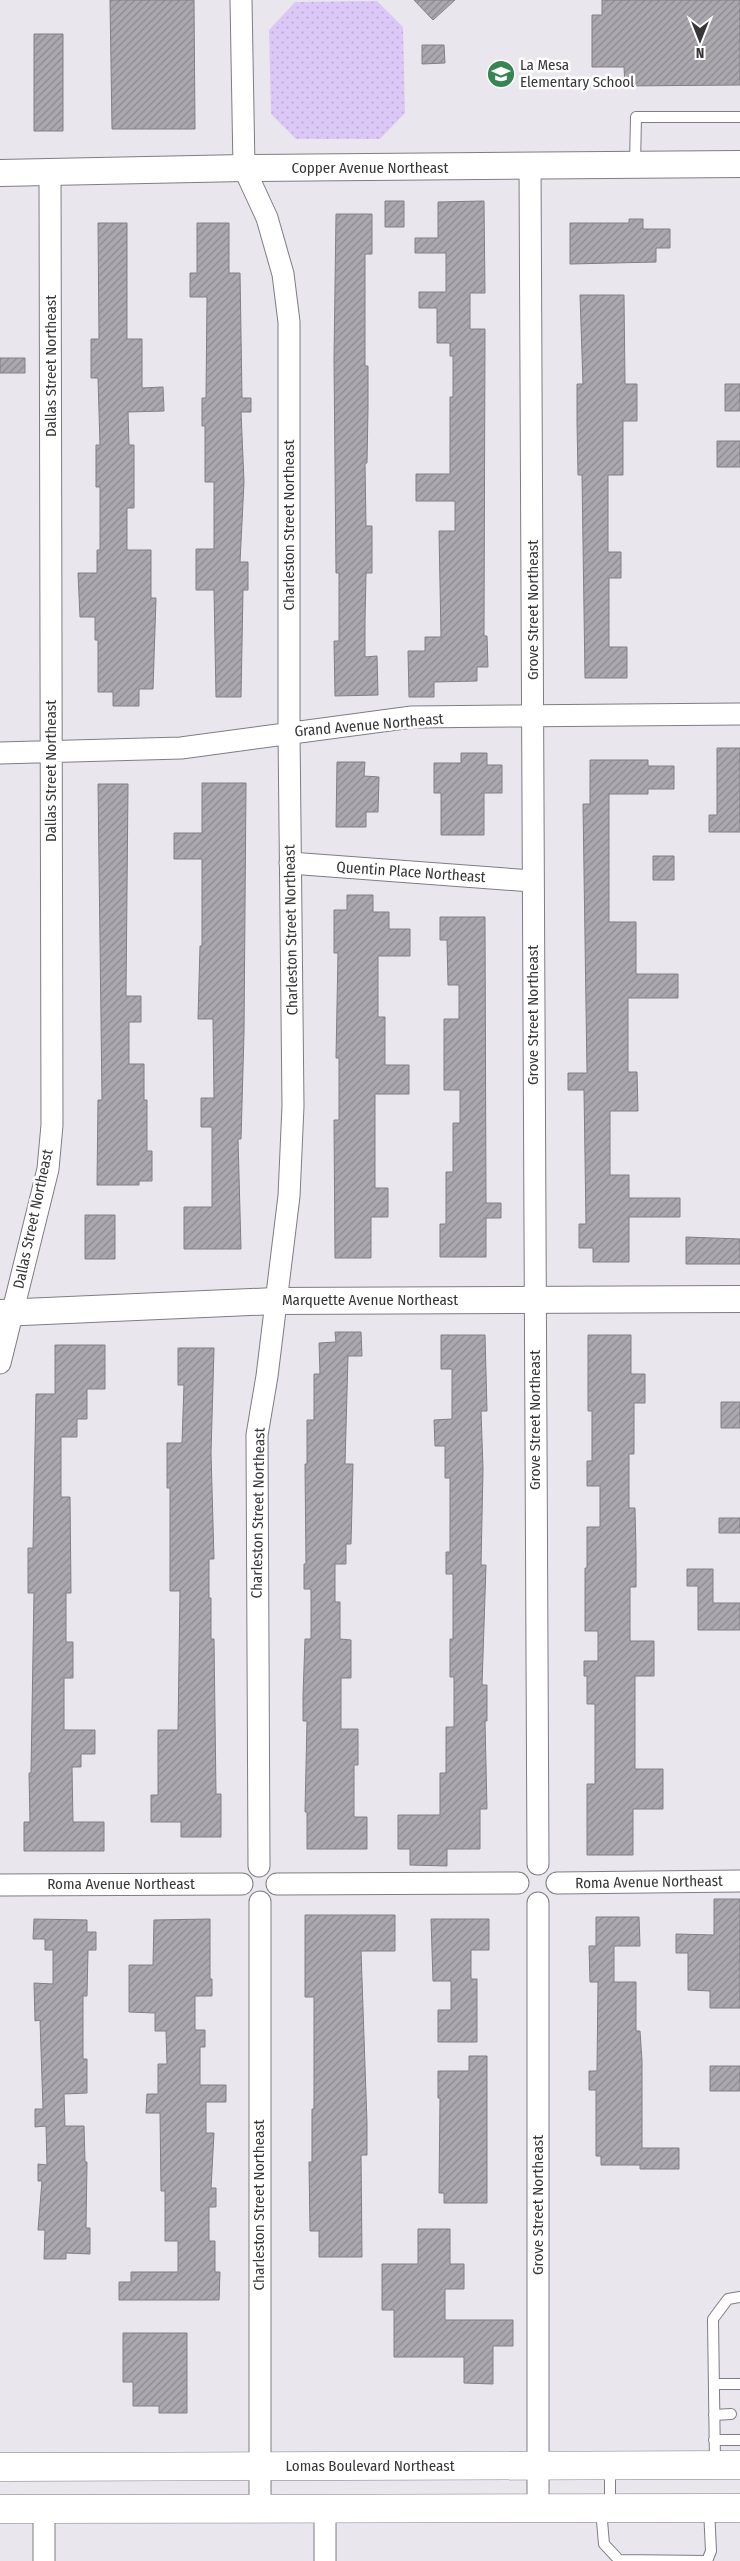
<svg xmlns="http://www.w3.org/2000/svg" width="740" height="2561" viewBox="0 0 740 2561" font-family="'Fira Sans Condensed',sans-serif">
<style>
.grass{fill:url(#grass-dots)}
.building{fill:url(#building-hatch);stroke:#828086}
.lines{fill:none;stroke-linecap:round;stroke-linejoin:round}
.service-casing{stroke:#7f7d83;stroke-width:12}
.minor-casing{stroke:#7f7d83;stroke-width:23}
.tertiary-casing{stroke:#7f7d83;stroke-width:28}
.secondary-casing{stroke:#7f7d83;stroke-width:29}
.service{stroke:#fff;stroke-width:10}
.minor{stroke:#fff;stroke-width:21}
.tertiary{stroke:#fff;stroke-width:26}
.secondary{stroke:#fff;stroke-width:28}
.labels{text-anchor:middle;stroke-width:5;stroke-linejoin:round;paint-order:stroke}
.poi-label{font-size:15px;fill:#373638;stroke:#fff;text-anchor:start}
.street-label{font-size:15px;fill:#373638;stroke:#fff}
</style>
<defs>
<pattern id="grass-dots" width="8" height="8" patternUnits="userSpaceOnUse" patternTransform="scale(1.25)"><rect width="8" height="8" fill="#dbc8f7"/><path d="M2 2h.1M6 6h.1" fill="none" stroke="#bdacd4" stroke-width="1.8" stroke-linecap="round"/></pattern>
<pattern id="building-hatch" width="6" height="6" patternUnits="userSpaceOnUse" patternTransform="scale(1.25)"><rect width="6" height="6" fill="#aba9af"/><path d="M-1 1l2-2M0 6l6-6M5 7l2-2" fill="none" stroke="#8c8a8f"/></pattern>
</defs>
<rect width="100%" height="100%" fill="#e9e7ed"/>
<path class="grass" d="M377,1L403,27L405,113L380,139H296L271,114L269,30L295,2Z"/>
<path class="building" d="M110,0H194L195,129H112Z
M414,0H455L433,20Z
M602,0H740V85L625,86L624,67H592V15H602Z
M34,34H63V131H34Z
M422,45H444L445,63L422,64Z
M385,201H404V227H385Z
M484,201L485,293H470V329H485L484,636H487L488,667H477V681L434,682V697H409L408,651H425V637H441L439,531H455V501H416V474H450V397H453V356H450V343H437V308H419V292H446V253H415V238H438V202Z
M336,214H372V254H365V366H368V408L367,463H365L366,526H372V573H366L365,621V657L377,656L378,695L335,696L334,641H339V573H336L334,359Z
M629,219H643V229H670V248H656V262L570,264V223H629Z
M98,223H127V339H142V388L163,387L164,411L128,412L129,445H134V508H127V550H151V598H156L153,689H139V706H113V692H98V640H95V617H80L78,573H97V550H100V487H96V445H100L98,378H91V339H99Z
M197,223H229V273H240L242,398H251V412H241L244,482L240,562H248V590H243L241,697H216L214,590H196V549H214V482H205V426H202V398H206L207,297H190V273H197Z
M580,295H624L625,384H637V421H623V475H608V552H621V578H609V647H627V678H585L582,475H578L577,421V384H583Z
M0,358H25V373H0Z
M725,384H740V411H725Z
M717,441H740V467H717Z
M717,748H740V832H709V815H717Z
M461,753H487V765H502V793H484V835H441V793H434V763H461Z
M590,760H648V766H674V789H648V794H609V922H636V974H678V998H628V1072H637L638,1111H610V1175H629V1198H680V1217H629V1262H593V1248H579V1224H586L584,1090H568V1073H587L583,804H590Z
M337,762H365L364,776L379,777L378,812H366V827H336Z
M202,783H246L244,1033L241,1139H238L241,1249H184V1207H212V1127H201V1098H214L213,1019H198L200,946H202V859H174V833H202Z
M98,784H128L126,996H141V1022H129V1064H144V1100H147V1151H152V1181H139V1185H97L98,1100H102Z
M653,856H674V880H653Z
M347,895H373V912H389V929H410V956H378V1017H385V1065H409V1094H375V1188H388V1217H371V1258H335L334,1120H339V1058H336L338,953H334V910H347Z
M440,917H485L486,1203H501V1218H486V1257H440V1224H446V1172H453V1123H460V1090H444V1019H459V985H448L447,940H440Z
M85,1215H115V1259H85Z
M686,1237L740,1239V1264H686Z
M335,1332H361L362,1356H348L345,1464H353L351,1544H346V1564H335V1602H340V1639L351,1640V1678H341V1729H358V1765H354V1817H367V1849H307V1812H305L307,1721H303V1696L305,1639H311V1589H304V1564H306L305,1464H307V1420H314V1374H320L319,1343L336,1342Z
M441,1335H485L487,1411H481L483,1469L481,1565H486L482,1685H487V1721H485L487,1809H480V1849H447V1866L410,1865V1849H398V1815H440V1773H446V1727H454V1677H450V1639H453V1574H446V1552H450V1478H445V1446H435L434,1420L452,1419V1369H441Z
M588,1335H631V1374H645V1403H634V1454H629V1508H635L636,1551V1587H630V1641H654V1676H635V1769H663V1809H633V1855H587V1784H595V1704H587V1676H584V1661H598V1631H585V1568H587V1527H600V1486H587V1461H592V1411H588Z
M55,1345H105V1389H87V1419H77V1437H61V1497H70L71,1593H66V1642H73V1678H64V1730H95V1754H81V1767H72L73,1822H104V1851H24V1822H30L29,1773H31L34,1593H28V1548H33L36,1394H55Z
M178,1348H214L211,1453L214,1559H209V1598H211V1639H214L216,1794H221V1837H181V1822H151V1795H158V1730H178L180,1591H170V1488H167V1443H182L184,1385H178Z
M721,1402H740V1428H721Z
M719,1518H740V1533H719Z
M687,1569H713V1603H740V1630H698V1586H687Z
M714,1899H740V2008H710V1991L688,1990V1953H676V1934L714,1935Z
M305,1915H395V1951H361L367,2123V2155H361L362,2257H319V2231H310L309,2162H312V2109H314V1997H305Z
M596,1917H639L640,1946H614V1982H636V2031H640L642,2061V2148H679V2169H640V2165H601V2156H596V2090H589V2071H597L598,1982H590L589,1946H596Z
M34,1919L87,1920V1932H96V1950H88L87,1996H83V2059H87V2093L64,2094L65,2126H84L85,2162H87L86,2228H90V2254L66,2253V2259H44L45,2230H38L42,2181H38V2164L47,2165L46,2126L35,2127V2109H43L40,2020L35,2021L34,1983L53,1984V1950H45V1939H33Z
M210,1919V1979H212V1996H195V2030H205V2047H200V2085H226V2102H206V2133H214L211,2188H216V2207H209V2241H215V2272H220L219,2300H119V2282H131V2272H178V2241H165V2191H161L160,2113H146L147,2094H158V2064H167L166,2031H155V2013L129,2012V1965H153L154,1920Z
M431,1919H489V1950H471V1979H477V2042H438V2010H451V1981H433Z
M469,2056H487V2203H444V2193H439L440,2098H438V2071H469Z
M710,2066H740V2091H710Z
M418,2229H450V2264H464V2289H445V2320H513V2346H493V2384L464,2383V2357H394V2310H382V2264H418Z
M123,2333H187V2413H159V2406H133V2382H123Z"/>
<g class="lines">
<defs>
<path id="service" d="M635,164L636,117H740
M714,2384H740
M714,2415L731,2414
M714,2440H740
M715,2463L713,2319L728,2299L740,2297
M610,2508V2467
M601,2509L604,2544L619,2560L707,2561L711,2551L709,2509"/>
<path id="minor" d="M241,0L244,168L267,218L283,274L289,322V732L293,1106L289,1196L267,1376L257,1435L259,1866
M530,166L538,1864
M0,753L181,748L412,717L740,714
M290,863L532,881
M0,1363L48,1169L52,1125L50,174
M557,1883L740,1881
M277,1884L518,1883
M0,1885L242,1884
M260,1902V2509
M538,1903V2508
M44,2509V2561
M325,2561V2509"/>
<path id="tertiary" d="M0,173L244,168L740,164
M0,1313L275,1301L740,1299"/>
<path id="secondary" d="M0,2467L740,2465
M0,2509L740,2508"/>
</defs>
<use href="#service" class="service-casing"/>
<use href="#minor" class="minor-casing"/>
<use href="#tertiary" class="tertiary-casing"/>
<use href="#secondary" class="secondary-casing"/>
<use href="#service" class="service"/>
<use href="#minor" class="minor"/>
<use href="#tertiary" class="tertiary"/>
<use href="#secondary" class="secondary"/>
</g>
<defs>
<symbol id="school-disc" viewBox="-11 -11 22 22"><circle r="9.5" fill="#388554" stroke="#fff"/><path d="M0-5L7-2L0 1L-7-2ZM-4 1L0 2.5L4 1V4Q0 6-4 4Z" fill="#fff"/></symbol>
</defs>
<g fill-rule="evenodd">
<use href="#school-disc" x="485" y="58" width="32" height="32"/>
</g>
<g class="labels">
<g class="poi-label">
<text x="520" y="70">La Mesa<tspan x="520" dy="17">Elementary School</tspan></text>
</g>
<g class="street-label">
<text x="370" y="173">Copper Avenue Northeast</text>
<text transform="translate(51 366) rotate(-90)" y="5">Dallas Street Northeast</text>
<text transform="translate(289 525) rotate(-90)" y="5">Charleston Street Northeast</text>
<text transform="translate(533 610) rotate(-90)" y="5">Grove Street Northeast</text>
<text transform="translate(369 725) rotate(-5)" y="5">Grand Avenue Northeast</text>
<text transform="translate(51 771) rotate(-90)" y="5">Dallas Street Northeast</text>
<text transform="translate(411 872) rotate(4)" y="5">Quentin Place Northeast</text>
<text transform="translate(291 930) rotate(-91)" y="5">Charleston Street Northeast</text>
<text transform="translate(533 1015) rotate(-90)" y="5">Grove Street Northeast</text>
<text transform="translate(33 1219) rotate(-78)" y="5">Dallas Street Northeast</text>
<text x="370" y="1305">Marquette Avenue Northeast</text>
<text transform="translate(535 1420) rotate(-90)" y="5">Grove Street Northeast</text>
<text transform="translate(258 1513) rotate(-89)" y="5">Charleston Street Northeast</text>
<text transform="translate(649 1882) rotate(-1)" y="5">Roma Avenue Northeast</text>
<text x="121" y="1889">Roma Avenue Northeast</text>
<text transform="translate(259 2205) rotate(-90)" y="5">Charleston Street Northeast</text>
<text transform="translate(538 2205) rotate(-90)" y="5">Grove Street Northeast</text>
<text x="370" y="2471">Lomas Boulevard Northeast</text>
</g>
</g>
<g transform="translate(700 40) rotate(180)" stroke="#ffffff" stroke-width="4" paint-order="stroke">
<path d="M0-4L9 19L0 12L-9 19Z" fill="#373638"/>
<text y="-8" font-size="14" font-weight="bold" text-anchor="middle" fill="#373638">N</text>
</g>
</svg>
